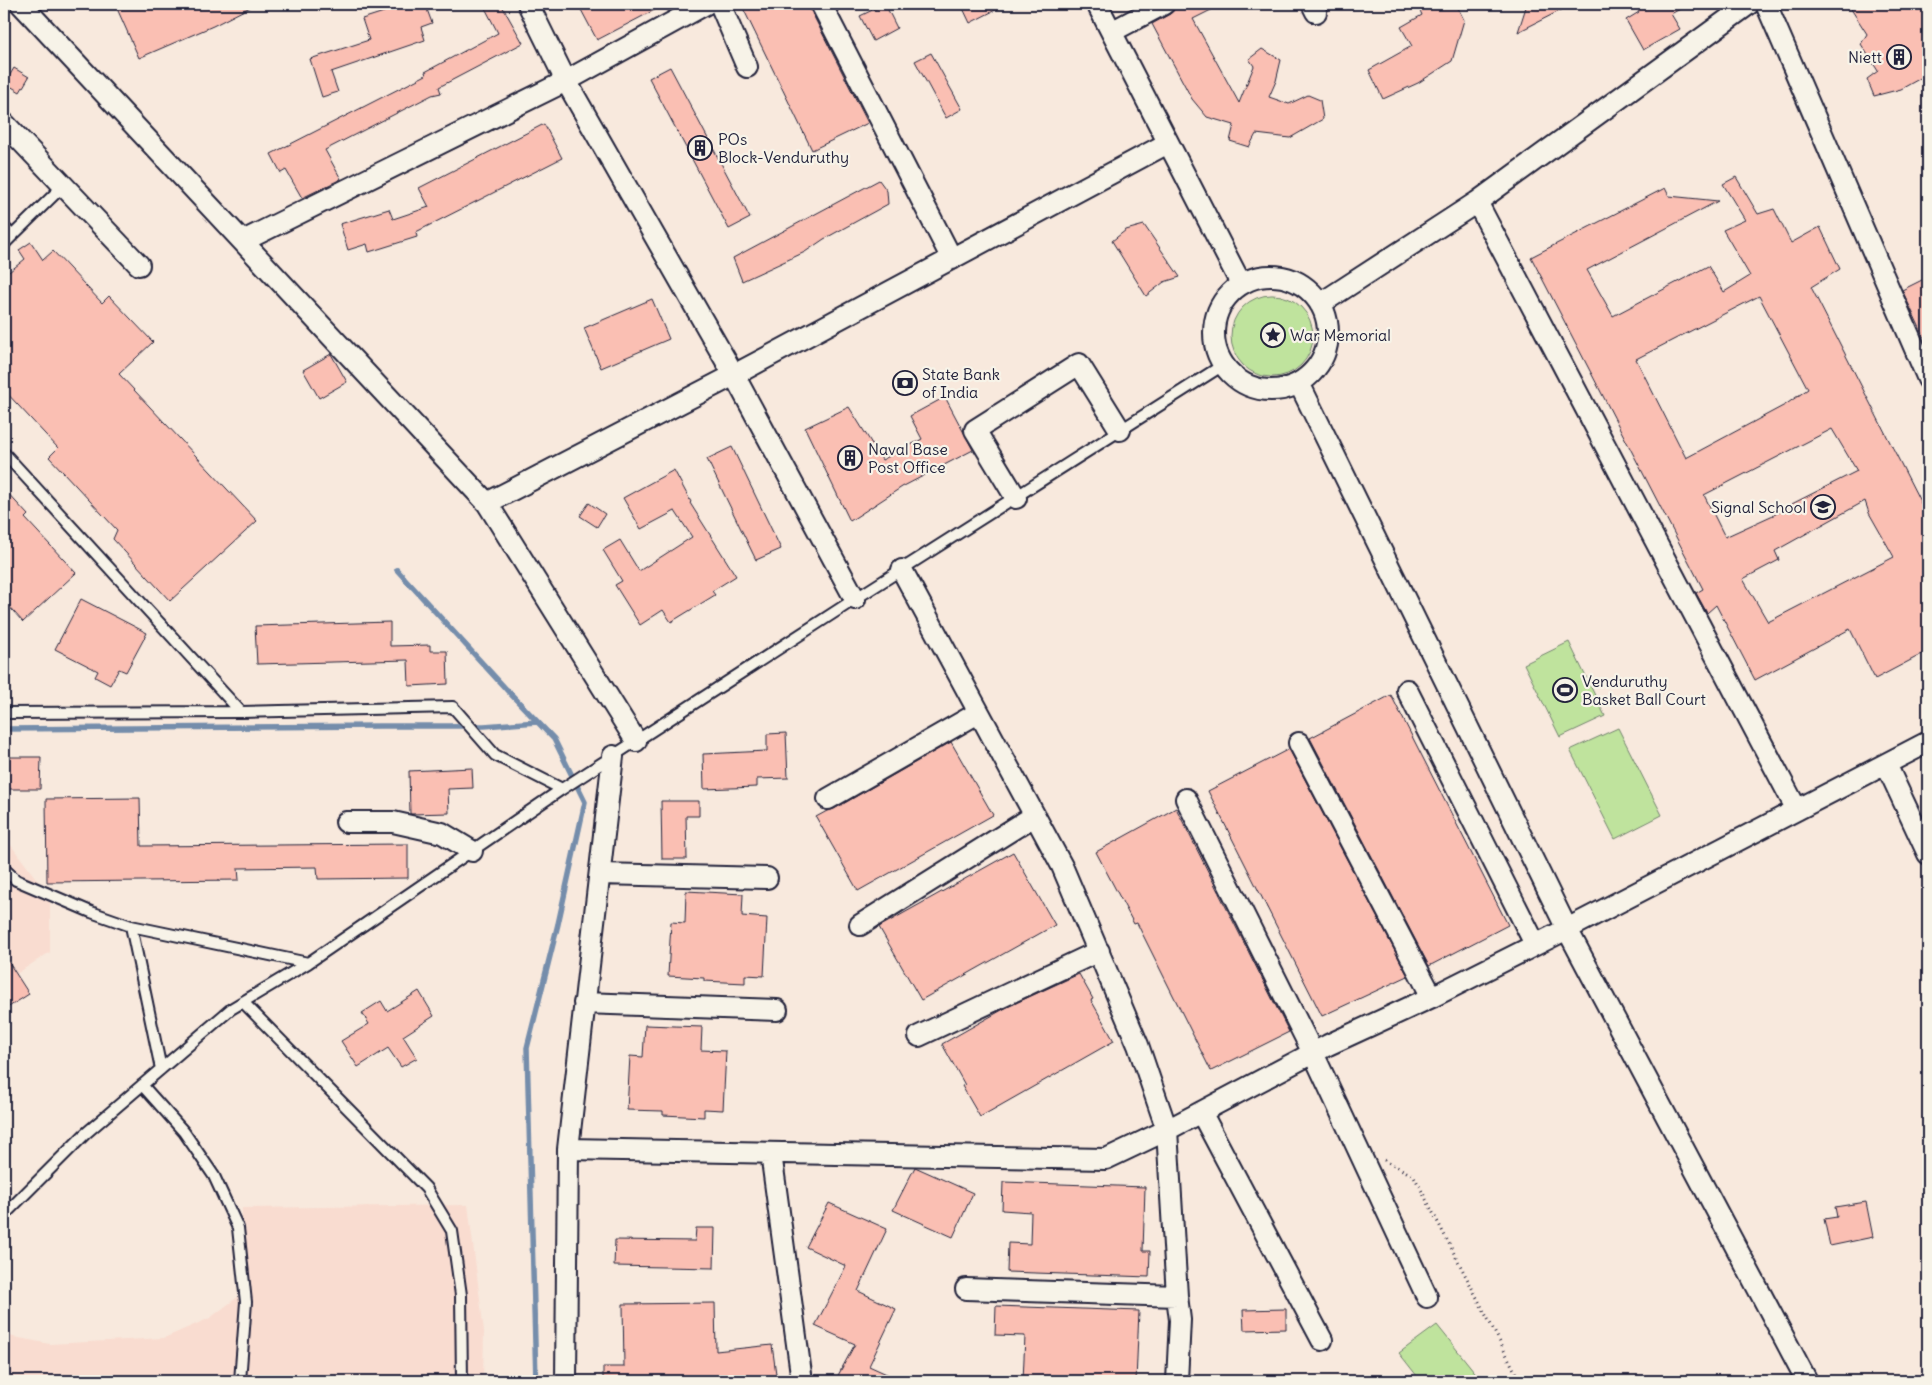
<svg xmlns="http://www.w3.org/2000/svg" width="1932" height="1385" viewBox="0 0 1932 1385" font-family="Delius,sans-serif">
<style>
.built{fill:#f9dcd0}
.green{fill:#bfe39d;stroke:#70826c}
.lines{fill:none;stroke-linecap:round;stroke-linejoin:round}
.stream{stroke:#748dab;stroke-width:5.5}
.building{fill:#fabfb3;stroke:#22223b;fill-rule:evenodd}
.lane-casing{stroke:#22223b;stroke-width:14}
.street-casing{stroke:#22223b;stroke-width:24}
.path{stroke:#22223b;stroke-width:3;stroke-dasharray:1 4;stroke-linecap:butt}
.lane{stroke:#f7f3e8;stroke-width:10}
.street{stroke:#f7f3e8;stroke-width:20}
.labels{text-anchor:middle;stroke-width:4.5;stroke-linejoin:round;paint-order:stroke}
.poi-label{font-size:16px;fill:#22223b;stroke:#f7f3e8;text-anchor:start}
</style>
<rect width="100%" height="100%" fill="#f8e9dd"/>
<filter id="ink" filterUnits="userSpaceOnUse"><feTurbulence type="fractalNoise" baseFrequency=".02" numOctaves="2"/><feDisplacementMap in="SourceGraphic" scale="10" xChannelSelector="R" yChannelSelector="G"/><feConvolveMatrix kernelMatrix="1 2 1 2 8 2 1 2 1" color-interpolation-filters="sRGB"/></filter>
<g filter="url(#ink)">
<path class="built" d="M4,836L50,897V952L4,982Z
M468,1205L484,1331L483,1381H4V1335L50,1344L164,1338L210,1318L239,1296L242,1208Z"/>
<path class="green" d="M1231 336a41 41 0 1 1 82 0a41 41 0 1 1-82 0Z
M1569,642L1605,716L1560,737L1524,664Z
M1618,728L1662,815L1615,839L1570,750Z
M1437,1325L1482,1381H1421L1399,1353Z"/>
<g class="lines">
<path class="stream" d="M397,570L506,689L554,739L585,802L558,924L527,1048L536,1381
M4,729L382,726H484L537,722"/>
</g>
<path class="building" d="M115,4H256L213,26L139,58Z
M388,4H425L432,23L421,27L425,40L331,72L338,92L322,97L310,59L369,40L362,19L390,10Z
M483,4H501L523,43L439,87L441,93L432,95L325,150L341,179L302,198L286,170L281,173L271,154L426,75L425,72L498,33Z
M578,4H666L597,40Z
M751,4H809L810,9L868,123L812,150L743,8Z
M885,4L897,28L873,41L860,16Z
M961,4H1007L970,23Z
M1176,4H1223L1193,19L1239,103L1254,66L1249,59L1262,49L1281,60L1276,81L1269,97L1289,104L1308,95L1320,100L1323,119L1290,138L1256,134L1249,147L1230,141L1234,125L1207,117L1192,99L1152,24L1170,14L1174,10Z
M1417,4H1456L1464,20L1452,61L1418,83L1383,99L1369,70L1412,46L1401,27L1422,15Z
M1527,4H1573L1518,32Z
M1634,4H1689L1671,14L1680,29L1643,50L1626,20L1639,12Z
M1860,4H1928V74L1901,89L1874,96L1867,79L1878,71L1861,44L1867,34L1851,9Z
M931,53L962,109L946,118L915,61Z
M670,67L750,218L729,229L649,78Z
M14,68L29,77L20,92L5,83Z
M544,124L562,158L416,232L417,237L369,252L367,244L348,250L340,224L389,209L393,219L429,207L419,188Z
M1736,177L1758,214L1774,209L1791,243L1820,227L1840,269L1811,287L1928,517V651L1875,679L1850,629L1755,680L1716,605L1707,613L1696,593L1703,589L1531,257L1665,188L1669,196L1718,201L1587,270L1613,316L1708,266L1724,292L1750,276L1723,230L1745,220L1723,184ZM1759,296L1808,389L1785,405L1686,458L1636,359ZM1832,429L1857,471L1782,509V511L1725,537L1704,495ZM1865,501L1869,513L1894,557L1768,622L1743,579L1779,560L1775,551Z
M879,180L887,191L888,204L824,239L805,252L742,281L733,258Z
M1144,225L1180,277L1164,282L1146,296L1112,241L1126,230Z
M31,242L43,260L53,251L102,303L109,296L153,342L119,374L257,521L170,601L113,539L117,530L49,457L58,448L4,390V276L25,259L19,250Z
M1928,277V345L1902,290Z
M652,299L669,339L601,368L584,328Z
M331,354L347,382L319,398L303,370Z
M945,397L973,450L902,487L850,521L805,428L849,407L882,460L922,439L910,416Z
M732,447L781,549L756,560L707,459Z
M674,470L691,502L690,503L736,576L712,591L715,595L671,622L663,610L640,625L615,585L622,581L603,550L620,540L639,571L692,537L675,511L641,529L623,498Z
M4,489L28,515L25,518L76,573L23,622L4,601Z
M589,503L605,514L597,527L580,516Z
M81,599L147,633L126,672L119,669L110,685L95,677L98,671L55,649Z
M390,622V646L430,645V651H447L448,684L409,686L408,660L257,664L255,626Z
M1391,695L1508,925L1429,966L1310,738Z
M786,733L788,778L757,779V787L704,789L703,754L767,751V734Z
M951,742L993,815L858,891L816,817L827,811L834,809Z
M1289,749L1408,976L1322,1016L1208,791Z
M4,757H41L40,789H4Z
M472,768L473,788L448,789L449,813L410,814L409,771Z
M140,798L141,846L408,844V878L318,879L317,867L238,868L239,880L47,882L46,799Z
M661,801H699V816H686L687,859H662Z
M1176,808L1289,1032L1211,1071L1137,923L1134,924L1096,852Z
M1013,852L1055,925L921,1000L879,927Z
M686,891L743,894L742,916L767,918L764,976L745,975V983L704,981V978L668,976L671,922L685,923Z
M4,955L29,994L4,1010Z
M1079,974L1093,999L1091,1000L1114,1041L980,1117L962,1086L965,1085L942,1044L1009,1006Z
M419,991L434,1016L403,1036L417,1058L401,1067L388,1048L358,1067L341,1041L369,1024L362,1013L381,1001L387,1011Z
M645,1025L702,1027L701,1050L726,1051L723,1110L704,1109V1117L663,1115V1111L627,1110L630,1056L643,1057Z
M915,1167L973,1193L953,1237L893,1210Z
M1003,1182L1145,1187L1143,1251H1150L1149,1277L1007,1272L1008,1243L1030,1244L1031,1212L1002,1210Z
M1866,1202L1873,1237L1830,1246L1824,1219L1837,1217L1835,1207Z
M829,1203L887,1229L858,1291L896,1309L869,1366L902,1381H835L855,1344L815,1326L846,1266L806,1247Z
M696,1228H715L714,1268L614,1266L615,1240L695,1241Z
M715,1303L716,1351L772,1345L777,1381H603V1367H624L623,1304Z
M996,1306L1139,1311L1136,1381H1023L1025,1336L995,1335Z
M1286,1309V1329L1244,1330L1243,1310Z"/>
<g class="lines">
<defs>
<path id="lane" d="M4,227L12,236L4,244
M12,236L64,185
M4,453L241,712
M4,713L241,712L453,707L495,755L562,789L855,599L1223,365
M4,869L16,880L91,912L131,926L308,963
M131,926L161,1069
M243,1002L426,1188L452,1231L461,1295L462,1381
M142,1085L184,1132L214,1176L238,1228L246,1302L240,1381
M4,1215L85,1134L231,1009L308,963L562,789"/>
<path id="street" d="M21,4L487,503L636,741
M528,4L566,81L734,375L855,599
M720,4L747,67
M821,4L952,259
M1097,4L1241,284
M1312,4L1316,12
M1766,4L1928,379
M1113,31L1164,4
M4,123L139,265
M1477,202L1797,810
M243,241L566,81L706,4
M1214 333a57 57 0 1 1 114 0a57 57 0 1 1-114 0Z
M1320,304L1477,202L1749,4
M1299,383L1567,929L1807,1381
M1016,498L975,430L1079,364L1120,430
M487,503L734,375L1168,143
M902,570L1062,866L1138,1045L1167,1130L1177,1296L1180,1320L1177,1381
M1407,690L1535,944
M1299,743L1432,997
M1886,764L1928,854
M828,799L978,713
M1186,799L1313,1053L1427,1297
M346,822H393L442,833L472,851
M600,874L767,878
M860,925L1034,816
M584,1003L777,1010
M919,1036L1099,951
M1201,1112L1322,1340
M568,1149L1106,1159L1167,1130L1328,1045L1432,997L1567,929L1928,742
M771,1153L802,1381
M966,1289L1177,1296
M566,1381L568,1149L613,756"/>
</defs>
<use href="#lane" class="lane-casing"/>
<use href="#street" class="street-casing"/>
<path class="path" d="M1384,1160L1414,1176L1520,1381"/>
<use href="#lane" class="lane"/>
<use href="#street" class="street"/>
</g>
</g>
<defs>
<symbol id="building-ring" viewBox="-11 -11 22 22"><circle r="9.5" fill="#f7f3e8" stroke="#22223b" stroke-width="1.5"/><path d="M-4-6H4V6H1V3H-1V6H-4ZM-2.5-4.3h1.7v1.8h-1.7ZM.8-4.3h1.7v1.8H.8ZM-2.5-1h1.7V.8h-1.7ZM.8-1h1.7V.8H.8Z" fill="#22223b"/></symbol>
<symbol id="sight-ring" viewBox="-11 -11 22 22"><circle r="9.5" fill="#f7f3e8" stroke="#22223b" stroke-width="1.5"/><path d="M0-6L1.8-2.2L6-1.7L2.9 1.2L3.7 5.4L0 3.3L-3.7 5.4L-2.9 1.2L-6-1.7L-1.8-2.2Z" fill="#22223b"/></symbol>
<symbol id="bank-ring" viewBox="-11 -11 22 22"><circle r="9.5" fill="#f7f3e8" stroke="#22223b" stroke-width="1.5"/><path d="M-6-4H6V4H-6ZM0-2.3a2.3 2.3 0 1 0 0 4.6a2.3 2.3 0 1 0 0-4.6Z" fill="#22223b"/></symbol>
<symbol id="school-ring" viewBox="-11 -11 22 22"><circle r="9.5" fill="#f7f3e8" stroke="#22223b" stroke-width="1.5"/><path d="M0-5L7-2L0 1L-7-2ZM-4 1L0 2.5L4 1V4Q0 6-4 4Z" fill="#22223b"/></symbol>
<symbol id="stadium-ring" viewBox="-11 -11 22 22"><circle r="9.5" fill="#f7f3e8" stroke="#22223b" stroke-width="1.5"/><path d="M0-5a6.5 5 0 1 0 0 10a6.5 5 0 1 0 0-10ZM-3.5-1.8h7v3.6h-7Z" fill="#22223b"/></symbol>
</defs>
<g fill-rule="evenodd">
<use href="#building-ring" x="1885" y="43" width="28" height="28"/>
<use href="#building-ring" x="686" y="134" width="28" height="28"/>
<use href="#sight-ring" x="1259" y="321" width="28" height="28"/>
<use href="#bank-ring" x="891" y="369" width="28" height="28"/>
<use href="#building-ring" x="836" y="444" width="28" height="28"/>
<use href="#school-ring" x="1809" y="493" width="28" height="28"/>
<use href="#stadium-ring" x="1551" y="676" width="28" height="28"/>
</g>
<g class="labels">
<g class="poi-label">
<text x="1882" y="63" text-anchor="end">Niett</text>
<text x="718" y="145">POs<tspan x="718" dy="18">Block-Venduruthy</tspan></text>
<text x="1290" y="341">War Memorial</text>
<text x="922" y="380">State Bank<tspan x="922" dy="18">of India</tspan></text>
<text x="868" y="455">Naval Base<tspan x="868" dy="18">Post Office</tspan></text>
<text x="1806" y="513" text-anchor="end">Signal School</text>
<text x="1582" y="687">Venduruthy<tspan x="1582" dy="18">Basket Ball Court</tspan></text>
</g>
</g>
<rect width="1932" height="1385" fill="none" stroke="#f7f3e8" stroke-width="20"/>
<rect x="10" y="10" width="1912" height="1365" fill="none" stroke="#22223b" stroke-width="2" filter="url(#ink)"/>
</svg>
